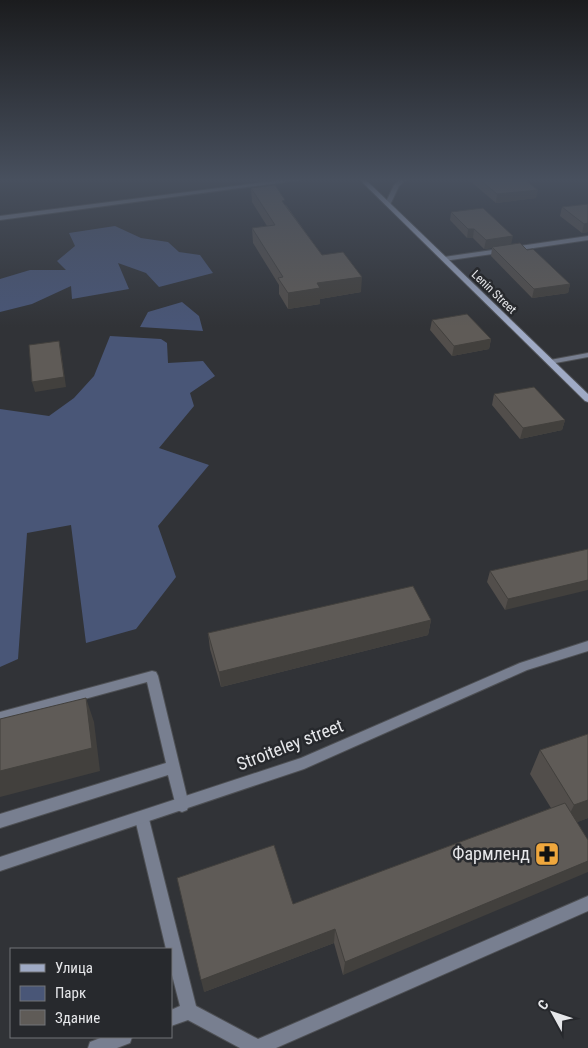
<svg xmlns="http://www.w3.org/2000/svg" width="588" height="1048" viewBox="0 0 588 1048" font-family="'Roboto Condensed',sans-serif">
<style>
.green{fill:#495677}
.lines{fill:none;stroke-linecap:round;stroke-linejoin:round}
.service-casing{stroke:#4e5054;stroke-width:2}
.minor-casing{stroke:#4e5054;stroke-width:2}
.tertiary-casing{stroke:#4e5054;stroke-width:2}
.secondary-casing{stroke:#4e5054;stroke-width:2}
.service{fill:#787f90;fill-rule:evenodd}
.minor{fill:#787f90;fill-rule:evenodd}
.tertiary{fill:#787f90;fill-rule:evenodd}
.secondary{fill:#9faac5;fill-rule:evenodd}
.wall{fill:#524e4b}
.shaded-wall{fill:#42403d}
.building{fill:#5f5b57;stroke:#42403d}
.labels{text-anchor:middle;stroke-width:5;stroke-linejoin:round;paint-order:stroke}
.far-street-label{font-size:12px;fill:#e6e7ea;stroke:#27292d}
.near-street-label{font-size:18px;fill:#e6e7ea;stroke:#27292d}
.near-poi-label{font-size:18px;fill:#e6e7ea;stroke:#27292d;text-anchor:end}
</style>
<rect width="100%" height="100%" fill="#313337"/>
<path class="green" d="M115,226L141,238L168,242L179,252L200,255L213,273L159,287L146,273L118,263L129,289L72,299L71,286L32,304L0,312V279L30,270H66L57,261L75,246L69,233Z
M182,302L199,316L203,331L140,327L148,312Z
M110,336L161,339L167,343L168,363L203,361L215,376L190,393L194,406L159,448L209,465L158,526L176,577L136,629L86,643L71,525L27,533L18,659L0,667V409L49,416L74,398L94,376Z"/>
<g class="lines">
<defs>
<path id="service" d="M142,812L147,814L149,819L196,1006L258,1039L588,896V911L276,1048H240L188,1020L171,1026V1010L180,1006L171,971V949H166L135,819L137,814Z
M103,1037H132L130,1043L117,1048H88L90,1042Z"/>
<path id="minor" d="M282,180H300L0,220V216Z
M399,180H406L399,186L390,205H386L385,204L394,185Z
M588,236V240L444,261L441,259L444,257Z
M588,353V357L550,364L546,362L550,360Z
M152,671L156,672L158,676L189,805L187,810L182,812L177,810L168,775L0,828V814L166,763L147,682L0,722V712Z"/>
<path id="tertiary" d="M588,641V651L527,670L304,769L0,871V857L301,758L520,663Z"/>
<path id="secondary" d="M360,180H366L588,394V402L585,401Z"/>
</defs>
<use href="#service" class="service-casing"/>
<use href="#minor" class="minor-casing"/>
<use href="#tertiary" class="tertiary-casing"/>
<use href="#secondary" class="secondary-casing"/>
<use href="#service" class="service"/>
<use href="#minor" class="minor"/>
<use href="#tertiary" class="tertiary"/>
<use href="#secondary" class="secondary"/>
</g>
<path class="wall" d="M469,180H525L536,198L496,203Z
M251,188L286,205L322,255L361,292L320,299V304L288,309L279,294V285L253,243L252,228L267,226L252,202Z
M588,204V232L582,233L560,216L562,207Z
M451,212L511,244L527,250L570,284L568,293L532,298L491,256L492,248L484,249L473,238H467L450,220Z
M432,320L491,339L489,349L452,356L430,330Z
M494,394L565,420L562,430L520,439L492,405Z
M588,549L505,610L487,582L490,571Z
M431,620L428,635L221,687L210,649L208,633Z
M588,734V818L577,822L343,975L334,943L204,992L293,904L551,808L530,774L540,750Z"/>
<path class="shaded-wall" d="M538,190L536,198L496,203L497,194Z
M588,223V232L582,233L584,224Z
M468,229H474L473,238H467Z
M513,236L511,245L492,247V248L484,249L486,240Z
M362,277L361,292L320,299V304L288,309V293L317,283Z
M570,284L568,293L532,298L534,289Z
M491,339L489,349L452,356L454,346Z
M59,341L61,351L66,387L35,392L32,382Z
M565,420L562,430L520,439L523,428Z
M588,580V590L505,610L508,599Z
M431,620L428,635L221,687L219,672Z
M86,698L94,722L100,771L0,797V771Z
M588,800V818L563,828L574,805Z
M588,861V872L343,975L345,962Z
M335,929L334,943L204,992L201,980Z"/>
<path class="building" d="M480,180H525L538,190L497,194Z
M275,185L285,200L282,201L322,255L343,252L362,277L317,283L320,288L288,293L278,278L283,277L252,228L275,225L251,188Z
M588,204V223L584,224L562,207Z
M483,208L513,236L486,240L474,229H468L451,212Z
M520,243L527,250L533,249L570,284L534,289L492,247Z
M467,314L491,339L454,346L432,320Z
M59,341L64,377L32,382L29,345Z
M534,387L565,420L523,428L494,394Z
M588,549V580L508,599L490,571Z
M413,586L431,620L219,672L208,633Z
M86,698L92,748L0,771V719Z
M588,734V800L574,805L540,750Z
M565,803L588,840V861L345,962L335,929L201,980L177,878L274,845L293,904Z"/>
<linearGradient id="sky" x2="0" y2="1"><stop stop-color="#1b1c1e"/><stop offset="0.55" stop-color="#48505e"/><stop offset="1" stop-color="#48505e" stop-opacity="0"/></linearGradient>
<rect width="588" height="327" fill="url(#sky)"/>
<defs>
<symbol id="pharmacy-square" viewBox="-11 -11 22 22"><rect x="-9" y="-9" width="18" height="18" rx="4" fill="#efa73d" stroke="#27292d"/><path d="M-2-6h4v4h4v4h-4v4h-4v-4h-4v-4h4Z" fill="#111"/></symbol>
</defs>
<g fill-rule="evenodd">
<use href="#pharmacy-square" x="533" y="840" width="28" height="28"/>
</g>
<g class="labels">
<g class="far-street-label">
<text transform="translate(494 292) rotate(44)" y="4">Lenin Street</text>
</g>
<g class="near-street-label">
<text transform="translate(290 745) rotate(-21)" y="6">Stroiteley street</text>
</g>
<g class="near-poi-label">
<text x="530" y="860">Фармленд</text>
</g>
</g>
<rect x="10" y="948" width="162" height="90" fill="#27292d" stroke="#737579"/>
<rect x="20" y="964" width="25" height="8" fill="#9faac5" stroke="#737579"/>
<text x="55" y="973" font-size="15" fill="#e6e7ea">Улица</text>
<rect x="20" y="986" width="25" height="15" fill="#495677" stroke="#737579"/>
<text x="55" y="998" font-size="15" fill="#e6e7ea">Парк</text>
<rect x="20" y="1010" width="25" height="15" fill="#5f5b57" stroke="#737579"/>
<text x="55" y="1023" font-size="15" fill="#e6e7ea">Здание</text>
<g transform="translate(553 1013) rotate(310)" stroke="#27292d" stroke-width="4" paint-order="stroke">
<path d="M0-4L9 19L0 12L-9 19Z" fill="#e6e7ea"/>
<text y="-8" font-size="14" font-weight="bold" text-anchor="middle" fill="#e6e7ea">С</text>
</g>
</svg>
